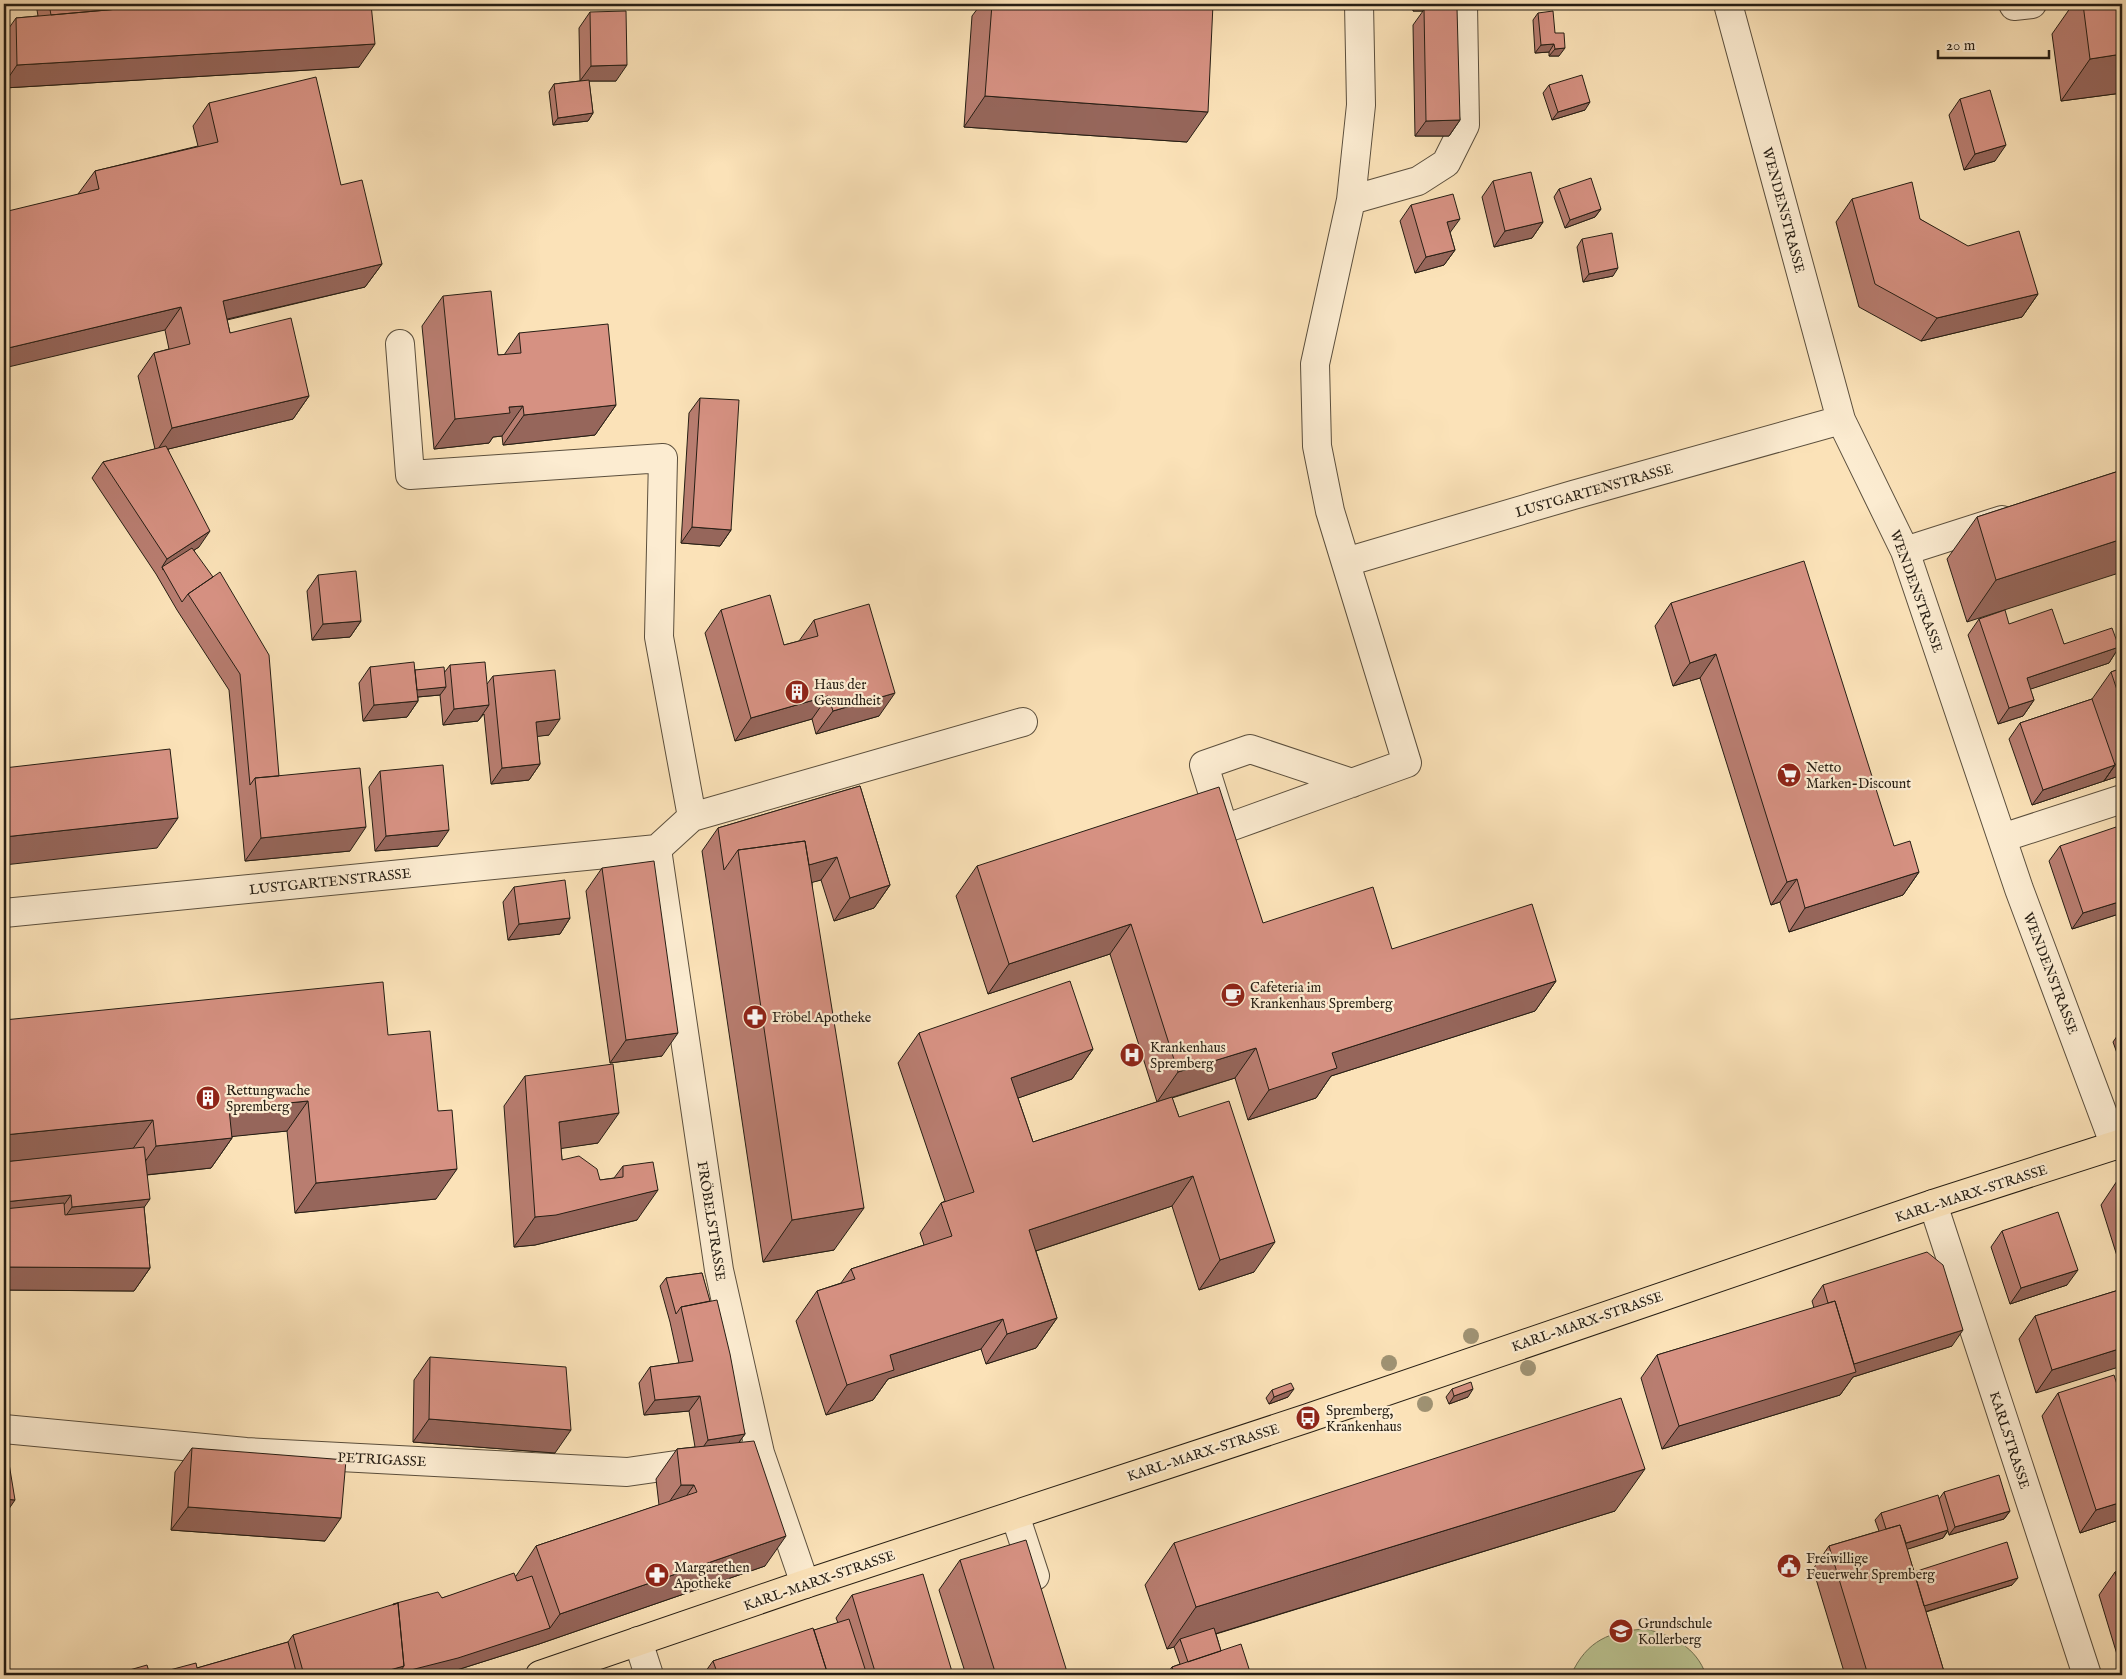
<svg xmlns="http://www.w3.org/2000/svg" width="2126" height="1679" viewBox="0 0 2126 1679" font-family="'IM FELL English',serif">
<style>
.green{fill:#bbc492;stroke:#707153}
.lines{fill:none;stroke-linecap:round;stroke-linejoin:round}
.minor-casing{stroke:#5b4f3d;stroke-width:30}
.major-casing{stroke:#261e14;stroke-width:30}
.minor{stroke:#fcecd1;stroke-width:28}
.major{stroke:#fbe2b8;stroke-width:28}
.tree{fill:#9f9273}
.wall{fill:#b87d70;stroke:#261e14}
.shaded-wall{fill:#96665b;stroke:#261e14}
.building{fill:#d69182;stroke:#261e14}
.labels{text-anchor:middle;stroke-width:4.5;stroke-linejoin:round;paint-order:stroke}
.street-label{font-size:14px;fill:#261e14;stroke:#fcecd1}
.poi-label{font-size:14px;fill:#261e14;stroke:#fcecd1;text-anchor:start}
</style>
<rect width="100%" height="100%" fill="#fbe2b8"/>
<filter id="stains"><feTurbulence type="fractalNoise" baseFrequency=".004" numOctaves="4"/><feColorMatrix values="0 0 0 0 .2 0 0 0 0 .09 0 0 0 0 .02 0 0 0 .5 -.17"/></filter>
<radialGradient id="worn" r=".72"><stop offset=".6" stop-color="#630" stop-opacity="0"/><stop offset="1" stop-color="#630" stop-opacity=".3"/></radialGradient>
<path class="green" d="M1646,1629C1673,1636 1696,1647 1706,1675H1571C1587,1640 1610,1631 1646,1629Z"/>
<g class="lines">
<defs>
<path id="minor" d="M1728,4L1841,420L1905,551L2019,889L2115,1146
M2013,4L2014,6L2032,4
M1351,200L1418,181L1446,163L1465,125L1463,4
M400,344L410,475L663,458L659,637L692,817
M1905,551L2002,520
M1346,562L1573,495L1841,420
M1352,783L1250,749L1204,765L1224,829L1407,763L1330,511L1317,446L1315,364L1351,200L1361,105L1359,4
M2002,838L2122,799
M657,849L719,1270L760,1453L805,1584
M657,849L692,817L1023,722
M4,913L657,849
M1933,1204L2087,1675
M4,1429L246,1452L627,1472L760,1453
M1015,1515L1035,1576
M638,1641L649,1675"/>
<path id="major" d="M540,1675L805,1584L1308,1418L1933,1204L2122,1143"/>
</defs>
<use href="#minor" class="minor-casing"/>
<use href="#major" class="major-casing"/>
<use href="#minor" class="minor"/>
<use href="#major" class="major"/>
</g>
<g class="tree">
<circle cx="1471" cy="1336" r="8"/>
<circle cx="1389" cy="1363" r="8"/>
<circle cx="1528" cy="1368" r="8"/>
<circle cx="1425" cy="1404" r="8"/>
</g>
<path class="wall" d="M36,4H371L359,67L4,88V35L16,18L38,16Z
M981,4H1213L1187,142L964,127L972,16Z
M1412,4H1448L1445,9L1460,120L1449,136H1415L1413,25L1423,11H1413Z
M2073,4H2122V93L2061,101L2052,34Z
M590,12L616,81H589L593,113L588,121L553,125L549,92L554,84L580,81L579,28Z
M1538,13L1555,33L1559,56H1549V52L1535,53L1533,20Z
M1549,85L1585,110L1552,120L1543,93Z
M1960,99L1995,161L1964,170L1949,115Z
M209,103L341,185L382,264L365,287L227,320L230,333L309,396L293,419L168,449L199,547L194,550L279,776L350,851L245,861L229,690L177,610L156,574L92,478L103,462L155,449L138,376L154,353L169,349L165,330L78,194L95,171L198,146L193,126Z
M1493,181L1543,222L1532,238L1494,247L1482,197Z
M1559,189L1601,209L1595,217L1565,228L1554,197Z
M1852,199L1920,219L2038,294L2022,317L1921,341L1859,307L1836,222Z
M1411,205L1450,232L1455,250L1444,265L1415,273L1400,221Z
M1582,239L1613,276L1583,282L1577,247Z
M443,296L498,355H504L519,333L616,405L595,435L503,445L502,436L493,437L489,443L434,449L422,326Z
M700,398L731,530L720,546L681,543L689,413Z
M2122,470L1967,622L1947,559L1977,517Z
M318,575L361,621L350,637L312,640L307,591Z
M1671,603L1894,846L1919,872L1903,895L1789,932L1780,902L1771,905L1700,678L1673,686L1655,626Z
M721,610L784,645L799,641L814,620L879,716L816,734L812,719L735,741L705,633Z
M1979,619L2009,624L2064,644L2119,647L2109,663L2030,689L2034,700L2023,716L1998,724L1968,635Z
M450,665L487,684L493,676L549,735L537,736L540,764L529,780L491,784L484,714L478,721L443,725L440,695L418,697V701L407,717L363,721L359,683L370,667L415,670L444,673Z
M2122,668V775L2032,805L2009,739L2020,723L2092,699L2111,672Z
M380,771L438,846L375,851L369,787Z
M860,786L890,885L874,908L834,921L821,880L812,882L834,1250L763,1262L702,851L718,828Z
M2060,846L2122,913L2072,929L2049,861Z
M977,866L1392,949L1556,981L1535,1011L1331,1076L1316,1098L1248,1120L1235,1078L1172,1098L1179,1117L1254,1272L1199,1290L1172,1206L1036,1251L1057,1318L1036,1348L986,1364L981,1349L888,1379L873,1400L826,1415L796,1321L817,1291L841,1283L851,1269L924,1245L920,1233L941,1203L945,1201L898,1063L919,1033L1093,1049L1072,1079L1018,1098L1033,1142L1157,1102L1110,954L988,994L956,896Z
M602,868L662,1056L610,1063L586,891Z
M514,887L570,918L560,934L508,940L503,902Z
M4,1020L388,1035L436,1199L295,1213L287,1131L232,1136V1138L211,1168L147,1175L144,1207L150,1268L134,1291L4,1290Z
M2122,1029V1067L2113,1042Z
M525,1076L598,1143L561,1148L562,1160L600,1180L614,1178L623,1166L637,1220L535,1245L514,1247L504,1106Z
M2122,1180V1272L2101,1205L2117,1181Z
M2002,1231L2067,1285L2010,1304L1991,1247Z
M702,1273L745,1434L739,1442L765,1566L539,1644L441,1675H151L197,1668L288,1642L293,1635L442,1598L516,1576L536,1546L659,1505L656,1479L677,1449L695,1447L689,1411L644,1415L639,1383L650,1367L679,1363L670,1322L660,1286L666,1278Z
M1823,1285L1952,1346L1853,1377L1840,1395L1662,1449L1641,1378L1657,1355L1814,1308L1812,1301Z
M2122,1289L2036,1393L2019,1339L2035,1316Z
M430,1357L555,1453L413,1442L414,1380Z
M1452,1389L1468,1397L1449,1404L1446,1397Z
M1272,1390L1288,1397L1269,1404L1266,1398Z
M2058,1393L2122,1519L2080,1533L2042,1416Z
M192,1448L325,1541L171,1530L175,1472Z
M1944,1492L2010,1511L2004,1519L1949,1535L1948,1531L1943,1538L1907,1549L1914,1572L2012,1585L1926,1612L1945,1675H1845L1813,1569L1829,1546L1879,1531L1875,1520L1881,1513L1939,1499Z
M1615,1511L1216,1634L1221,1651L1251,1675H1166L1172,1667L1180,1664L1174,1647L1167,1649L1145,1585L1174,1543Z
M960,1560L1068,1675H966L939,1590Z
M2122,1570V1671L2099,1595L2115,1572Z
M852,1595L953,1675H703L713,1661L838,1623L836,1618Z"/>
<path class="shaded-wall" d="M1418,4H1448L1444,10L1424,9L1423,11H1413Z
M375,44L359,67L4,88V84L17,65Z
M1554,44L1549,52L1535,53L1541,45Z
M1565,48L1559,56H1549L1555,49Z
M2122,54V93L2061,101L2090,59Z
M627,65L616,81H580L591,66Z
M985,96L1208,112L1187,142L964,127Z
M1590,102L1585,110L1552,120L1558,112Z
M593,113L588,121L553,125L558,118Z
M1460,120L1449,136H1415L1426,121Z
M2006,145L1995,161L1964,170L1975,154Z
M1601,209L1595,217L1565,228L1570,220Z
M1460,219L1449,234L1447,222Z
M1543,222L1532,238L1494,247L1505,231Z
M1455,250L1444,265L1415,273L1426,257Z
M382,264L365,287L206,324L223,301Z
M1618,268L1613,276L1583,282L1589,274Z
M2038,294L2022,317L1921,341L1937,318Z
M181,307L165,330L4,368V349Z
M309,396L293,419L156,452L172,428Z
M616,405L595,435L503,445L524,415Z
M523,406L502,436L493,437L489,443L434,449L455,419L509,407Z
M692,527L731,530L720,546L681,543Z
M210,531L199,547L163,570L162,567L167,559Z
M2122,539V572L1967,622L1996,580Z
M361,621L350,637L312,640L323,624Z
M2119,647L2109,663L2016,694L2027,678Z
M1716,654L1700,678L1673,686L1690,663Z
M446,687L440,695L405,698L410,690Z
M895,693L879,716L816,734L833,711Z
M828,696L812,719L735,741L751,718Z
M2034,700L2023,716L1998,724L2009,708Z
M418,701L407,717L363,721L374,705Z
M489,705L478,721L443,725L454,709Z
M560,719L549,735L525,738L536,722Z
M2122,755V775L2104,781Z
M540,764L529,780L491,784L502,768Z
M2115,765L2104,781L2032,805L2043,790Z
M178,818L157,848L4,865V837Z
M366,827L350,851L245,861L261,838Z
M449,830L438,846L375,851L386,836Z
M837,857L821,880L777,892L794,869Z
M1919,872L1903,895L1789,932L1805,908Z
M1797,879L1780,902L1771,905L1787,882Z
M890,885L874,908L834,921L850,898Z
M2122,901V913L2072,929L2083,913Z
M570,918L560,934L508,940L519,924Z
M1131,924L1110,954L988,994L1009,964Z
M1556,981L1535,1011L1331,1076L1316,1098L1248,1120L1269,1090L1332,1053Z
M678,1033L662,1056L610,1063L626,1040Z
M1256,1048L1235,1078L1157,1102L1178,1072Z
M1093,1049L1072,1079L990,1108L1011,1078Z
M308,1101L287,1131L208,1139L229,1109Z
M619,1113L598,1143L538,1152L559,1122Z
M153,1120L132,1150L4,1162V1135Z
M232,1138L211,1168L135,1176L156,1146Z
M457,1169L436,1199L295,1213L316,1183Z
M1193,1176L1172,1206L1008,1260L1029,1230Z
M658,1190L637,1220L535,1245L514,1247L535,1217Z
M71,1195L50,1225L4,1230V1202Z
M150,1199L129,1229L51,1237L72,1207Z
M864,1208L834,1250L763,1262L792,1220Z
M1275,1242L1254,1272L1199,1290L1220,1260Z
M5,1267L150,1268L134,1291L4,1290V1269Z
M2078,1270L2067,1285L2010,1304L2021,1288Z
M1057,1318L1036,1348L986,1364L1007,1334Z
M1003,1319L981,1349L888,1379L873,1400L826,1415L847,1385L890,1355Z
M1963,1330L1952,1346L1853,1377L1840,1395L1662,1449L1679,1426L1847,1366Z
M2122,1348V1366L2036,1393L2052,1370Z
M1294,1389L1288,1397L1269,1404L1274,1397Z
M1473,1389L1468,1397L1449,1404L1454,1396Z
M700,1396L689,1411L644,1415L655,1400Z
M429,1419L571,1430L555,1453L413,1442Z
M745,1434L734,1449L697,1456L708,1440Z
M1645,1469L1615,1511L1182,1644L1180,1639L1174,1647L1167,1649L1196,1607Z
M681,1485H694L673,1515H660Z
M4,1499L15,1500L4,1516Z
M2122,1502V1519L2080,1533L2096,1510Z
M188,1507L341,1518L325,1541L171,1530Z
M2010,1511L2004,1519L1949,1535L1955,1527Z
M1948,1530L1943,1538L1886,1556L1891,1548Z
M786,1536L765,1566L539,1644L441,1675H372L404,1666L550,1628L560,1614Z
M2018,1578L2012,1585L1905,1618L1910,1610Z"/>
<path class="building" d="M49,4H175L51,15Z
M175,4H371L375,44L17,65L16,18Z
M992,4H1213L1208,112L985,96Z
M2083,4H2122V54L2090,59Z
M1457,8L1460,120L1426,121L1424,9Z
M626,11L627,65L591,66L590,12Z
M1553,11L1555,33H1564L1565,48L1555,49L1554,44L1541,45L1538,13Z
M1582,75L1590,102L1558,112L1549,85Z
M316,77L341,185L362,180L382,264L223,301L230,333L291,318L309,396L172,428L154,353L190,344L181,307L4,349V212L99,189L95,171L218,142L209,103Z
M589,80L593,113L558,118L554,84Z
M1990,90L2006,145L1975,154L1960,99Z
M1531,172L1543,222L1505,231L1493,181Z
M1591,178L1601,209L1570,220L1559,189Z
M1912,182L1920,219L1968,246L2019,231L2038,294L1937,318L1875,284L1852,199Z
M1453,194L1460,219L1447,222L1455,250L1426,257L1411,205Z
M1612,233L1618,268L1589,274L1582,239Z
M491,291L498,355L521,353L519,333L608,324L616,405L524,415L523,406L509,407L510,413L455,419L443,296Z
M700,398L739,400L731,530L692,527Z
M166,446L210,531L167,559L103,462Z
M2122,470V539L1996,580L1977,517Z
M192,548L213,577L188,594L182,602L162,567Z
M1804,561L1894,846L1910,841L1919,872L1805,908L1797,879L1787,882L1716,654L1690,663L1671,603Z
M356,571L361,621L323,624L318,575Z
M220,572L269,655L279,776L255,778L250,785L240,674L188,594Z
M770,595L784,645L818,636L814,620L869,604L895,693L833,711L828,696L751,718L721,610Z
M2052,609L2064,644L2112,628L2119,647L2027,678L2034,700L2009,708L1979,619L2005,610L2009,624Z
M414,662L418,701L374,705L370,667Z
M485,662L489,705L454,709L450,665Z
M444,667L446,687L417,690L415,670Z
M2122,668V705L2111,672Z
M555,670L560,719L536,722L540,764L502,768L493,676Z
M2092,699L2115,765L2043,790L2020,723Z
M170,749L178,818L4,837V768Z
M443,765L449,830L386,836L380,771Z
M360,768L366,827L261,838L255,778Z
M860,786L890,885L850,898L837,857L809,865L805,841L738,850L724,870L718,828Z
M1219,787L1263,923L1373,887L1392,949L1532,904L1556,981L1332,1053L1337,1068L1269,1090L1256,1048L1178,1072L1131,924L1009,964L977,866Z
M2122,825V901L2083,913L2060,846Z
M805,841L864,1208L792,1220L738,850Z
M654,861L678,1033L626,1040L602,868Z
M565,880L570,918L519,924L514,887Z
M1070,981L1093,1049L1011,1078L1033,1142L1172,1097L1179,1117L1229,1101L1275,1242L1220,1260L1193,1176L1029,1230L1057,1318L1007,1334L1003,1319L890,1355L894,1370L847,1385L817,1291L855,1279L851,1269L952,1236L941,1203L974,1192L919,1033Z
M383,982L388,1035L430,1031L438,1111L452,1110L457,1169L316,1183L308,1101L229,1109L232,1138L156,1146L153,1120L4,1135V1020Z
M613,1064L619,1113L559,1122L562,1160L579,1156L597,1169L600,1180L623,1177V1166L653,1162L658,1190L556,1215L535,1217L525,1076Z
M144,1147L150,1199L72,1207L71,1195L4,1202V1162Z
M2122,1180V1197L2117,1181Z
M64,1203L65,1215L144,1207L150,1268L5,1267L4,1255V1209Z
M2058,1212L2078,1270L2021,1288L2002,1231Z
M1927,1252L1943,1265L1963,1330L1854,1364L1835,1301L1828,1303L1823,1285Z
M702,1273L710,1301L681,1307L676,1314L666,1278Z
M2122,1289V1348L2052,1370L2035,1316Z
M717,1300L730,1354L745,1434L708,1440L700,1396L655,1400L650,1367L693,1361L681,1307Z
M1835,1301L1856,1372L1679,1426L1657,1355Z
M430,1357L566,1367L571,1430L429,1419Z
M2114,1375L2122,1400V1502L2096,1510L2058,1393Z
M1471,1382L1473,1389L1454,1396L1452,1389Z
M1291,1383L1294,1389L1274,1397L1272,1390Z
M1621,1398L1645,1469L1196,1607L1174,1543Z
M4,1433L15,1500L4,1499Z
M754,1441L786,1536L560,1614L536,1546L697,1492L694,1485H681L677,1449Z
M192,1448L346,1460L341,1518L188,1507Z
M1999,1475L2010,1511L1955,1527L1944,1492Z
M1938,1495L1948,1530L1906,1543L1900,1525L1886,1529L1881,1513Z
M1900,1525L1945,1675H1868L1829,1546Z
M1026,1540L1068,1675H996L960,1560Z
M2007,1542L2018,1578L1924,1606L1914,1572Z
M2122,1570V1595L2115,1572Z
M514,1573L517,1581L532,1576L550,1628L458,1658L399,1673L404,1666L398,1603L393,1605V1604L438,1592L442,1598Z
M923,1574L953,1675H876L852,1595Z
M398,1603L404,1666L372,1675H304L293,1635Z
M849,1619L867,1675H828L814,1630Z
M813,1628L828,1675H718L713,1661Z
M1214,1628L1221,1651L1188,1662L1180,1639Z
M288,1642L297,1675H151L196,1663L197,1668Z
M1241,1644L1251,1675H1175L1172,1667Z
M147,1665L150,1675H112Z"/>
<defs>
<symbol id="building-disc" viewBox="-11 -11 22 22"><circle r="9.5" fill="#8f2418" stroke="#fcecd1"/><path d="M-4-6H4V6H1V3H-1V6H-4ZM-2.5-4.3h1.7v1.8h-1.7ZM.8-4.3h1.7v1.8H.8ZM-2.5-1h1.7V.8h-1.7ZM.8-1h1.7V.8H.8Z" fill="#fff"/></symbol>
<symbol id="supermarket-disc" viewBox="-11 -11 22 22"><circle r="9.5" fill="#8f2418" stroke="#fcecd1"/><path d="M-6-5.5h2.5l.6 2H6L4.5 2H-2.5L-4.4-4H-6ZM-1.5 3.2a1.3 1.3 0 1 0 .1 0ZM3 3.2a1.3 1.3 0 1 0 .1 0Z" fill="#fff"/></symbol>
<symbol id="cafe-disc" viewBox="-11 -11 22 22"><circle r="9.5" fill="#8f2418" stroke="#fcecd1"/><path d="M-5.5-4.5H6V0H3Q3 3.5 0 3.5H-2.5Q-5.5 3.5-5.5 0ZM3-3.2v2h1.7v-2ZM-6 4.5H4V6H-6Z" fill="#fff"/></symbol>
<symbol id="pharmacy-disc" viewBox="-11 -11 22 22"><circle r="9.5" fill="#8f2418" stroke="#fcecd1"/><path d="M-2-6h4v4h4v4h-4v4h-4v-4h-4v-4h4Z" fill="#fff"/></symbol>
<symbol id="hospital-disc" viewBox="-11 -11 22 22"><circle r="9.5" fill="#8f2418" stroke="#fcecd1"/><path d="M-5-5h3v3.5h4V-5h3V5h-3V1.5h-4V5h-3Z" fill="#fff"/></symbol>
<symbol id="bus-disc" viewBox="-11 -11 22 22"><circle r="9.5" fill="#8f2418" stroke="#fcecd1"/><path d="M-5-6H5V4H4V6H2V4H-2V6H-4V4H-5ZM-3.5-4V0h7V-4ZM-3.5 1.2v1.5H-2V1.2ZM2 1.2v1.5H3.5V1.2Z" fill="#fff"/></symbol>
<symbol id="civic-disc" viewBox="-11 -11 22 22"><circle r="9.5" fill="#8f2418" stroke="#fcecd1"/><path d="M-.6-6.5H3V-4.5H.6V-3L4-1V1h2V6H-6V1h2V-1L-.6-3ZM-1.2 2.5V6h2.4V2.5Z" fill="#fff"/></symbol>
<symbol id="school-disc" viewBox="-11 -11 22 22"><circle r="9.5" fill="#8f2418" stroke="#fcecd1"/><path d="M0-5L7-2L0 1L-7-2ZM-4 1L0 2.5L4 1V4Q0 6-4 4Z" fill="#fff"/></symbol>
</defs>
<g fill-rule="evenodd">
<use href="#building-disc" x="783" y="678" width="28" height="28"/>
<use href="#supermarket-disc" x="1775" y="761" width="28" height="28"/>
<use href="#cafe-disc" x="1219" y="981" width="28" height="28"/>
<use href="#pharmacy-disc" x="741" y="1003" width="28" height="28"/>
<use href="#hospital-disc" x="1118" y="1041" width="28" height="28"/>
<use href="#building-disc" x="194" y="1084" width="28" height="28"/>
<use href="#bus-disc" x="1294" y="1404" width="28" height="28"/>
<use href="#civic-disc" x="1775" y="1552" width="28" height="28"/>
<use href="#pharmacy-disc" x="643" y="1561" width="28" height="28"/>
<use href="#school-disc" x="1607" y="1617" width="28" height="28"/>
</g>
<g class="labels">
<g class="street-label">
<text transform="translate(1784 210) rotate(75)" y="5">WENDENSTRASSE</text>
<text transform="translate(1594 490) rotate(-16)" y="5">LUSTGARTENSTRASSE</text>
<text transform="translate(1917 591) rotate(70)" y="5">WENDENSTRASSE</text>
<text transform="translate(330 881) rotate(-6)" y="5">LUSTGARTENSTRASSE</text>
<text transform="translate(2051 973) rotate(69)" y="5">WENDENSTRASSE</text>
<text transform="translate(1971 1193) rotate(-18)" y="5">KARL-MARX-STRASSE</text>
<text transform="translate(712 1221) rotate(81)" y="5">FRÖBELSTRASSE</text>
<text transform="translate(1587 1321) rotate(-19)" y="5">KARL-MARX-STRASSE</text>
<text transform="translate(2010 1440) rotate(72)" y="5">KARLSTRASSE</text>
<text transform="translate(1203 1452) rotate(-18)" y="5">KARL-MARX-STRASSE</text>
<text transform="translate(382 1459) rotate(3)" y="5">PETRIGASSE</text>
<text transform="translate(819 1580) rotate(-19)" y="5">KARL-MARX-STRASSE</text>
</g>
<g class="poi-label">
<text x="814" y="689">Haus der<tspan x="814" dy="16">Gesundheit</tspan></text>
<text x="1806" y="772">Netto<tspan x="1806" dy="16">Marken-Discount</tspan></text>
<text x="1250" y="992">Cafeteria im<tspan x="1250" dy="16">Krankenhaus Spremberg</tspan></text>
<text x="772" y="1022">Fröbel Apotheke</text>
<text x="1150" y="1052">Krankenhaus<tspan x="1150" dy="16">Spremberg</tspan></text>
<text x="226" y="1095">Rettungwache<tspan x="226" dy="16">Spremberg</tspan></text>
<text x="1326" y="1415">Spremberg,<tspan x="1326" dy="16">Krankenhaus</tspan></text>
<text x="1806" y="1563">Freiwillige<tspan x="1806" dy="16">Feuerwehr Spremberg</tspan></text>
<text x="674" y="1572">Margarethen<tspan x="674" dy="16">Apotheke</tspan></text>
<text x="1638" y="1628">Grundschule<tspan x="1638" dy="16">Kollerberg</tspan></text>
</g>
</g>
<rect width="2126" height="1679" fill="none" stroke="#fbe2b8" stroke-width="20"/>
<rect x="5" y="5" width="2116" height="1669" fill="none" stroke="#261e14" stroke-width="2.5"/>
<rect x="10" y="10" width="2106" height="1659" fill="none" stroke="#261e14"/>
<path d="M1938 50v8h111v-8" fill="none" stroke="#261e14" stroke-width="2.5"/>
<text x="1946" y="50" font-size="15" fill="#261e14" stroke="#fcecd1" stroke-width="4" paint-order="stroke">20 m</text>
<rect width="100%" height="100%" filter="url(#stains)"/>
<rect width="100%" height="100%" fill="url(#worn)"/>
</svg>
